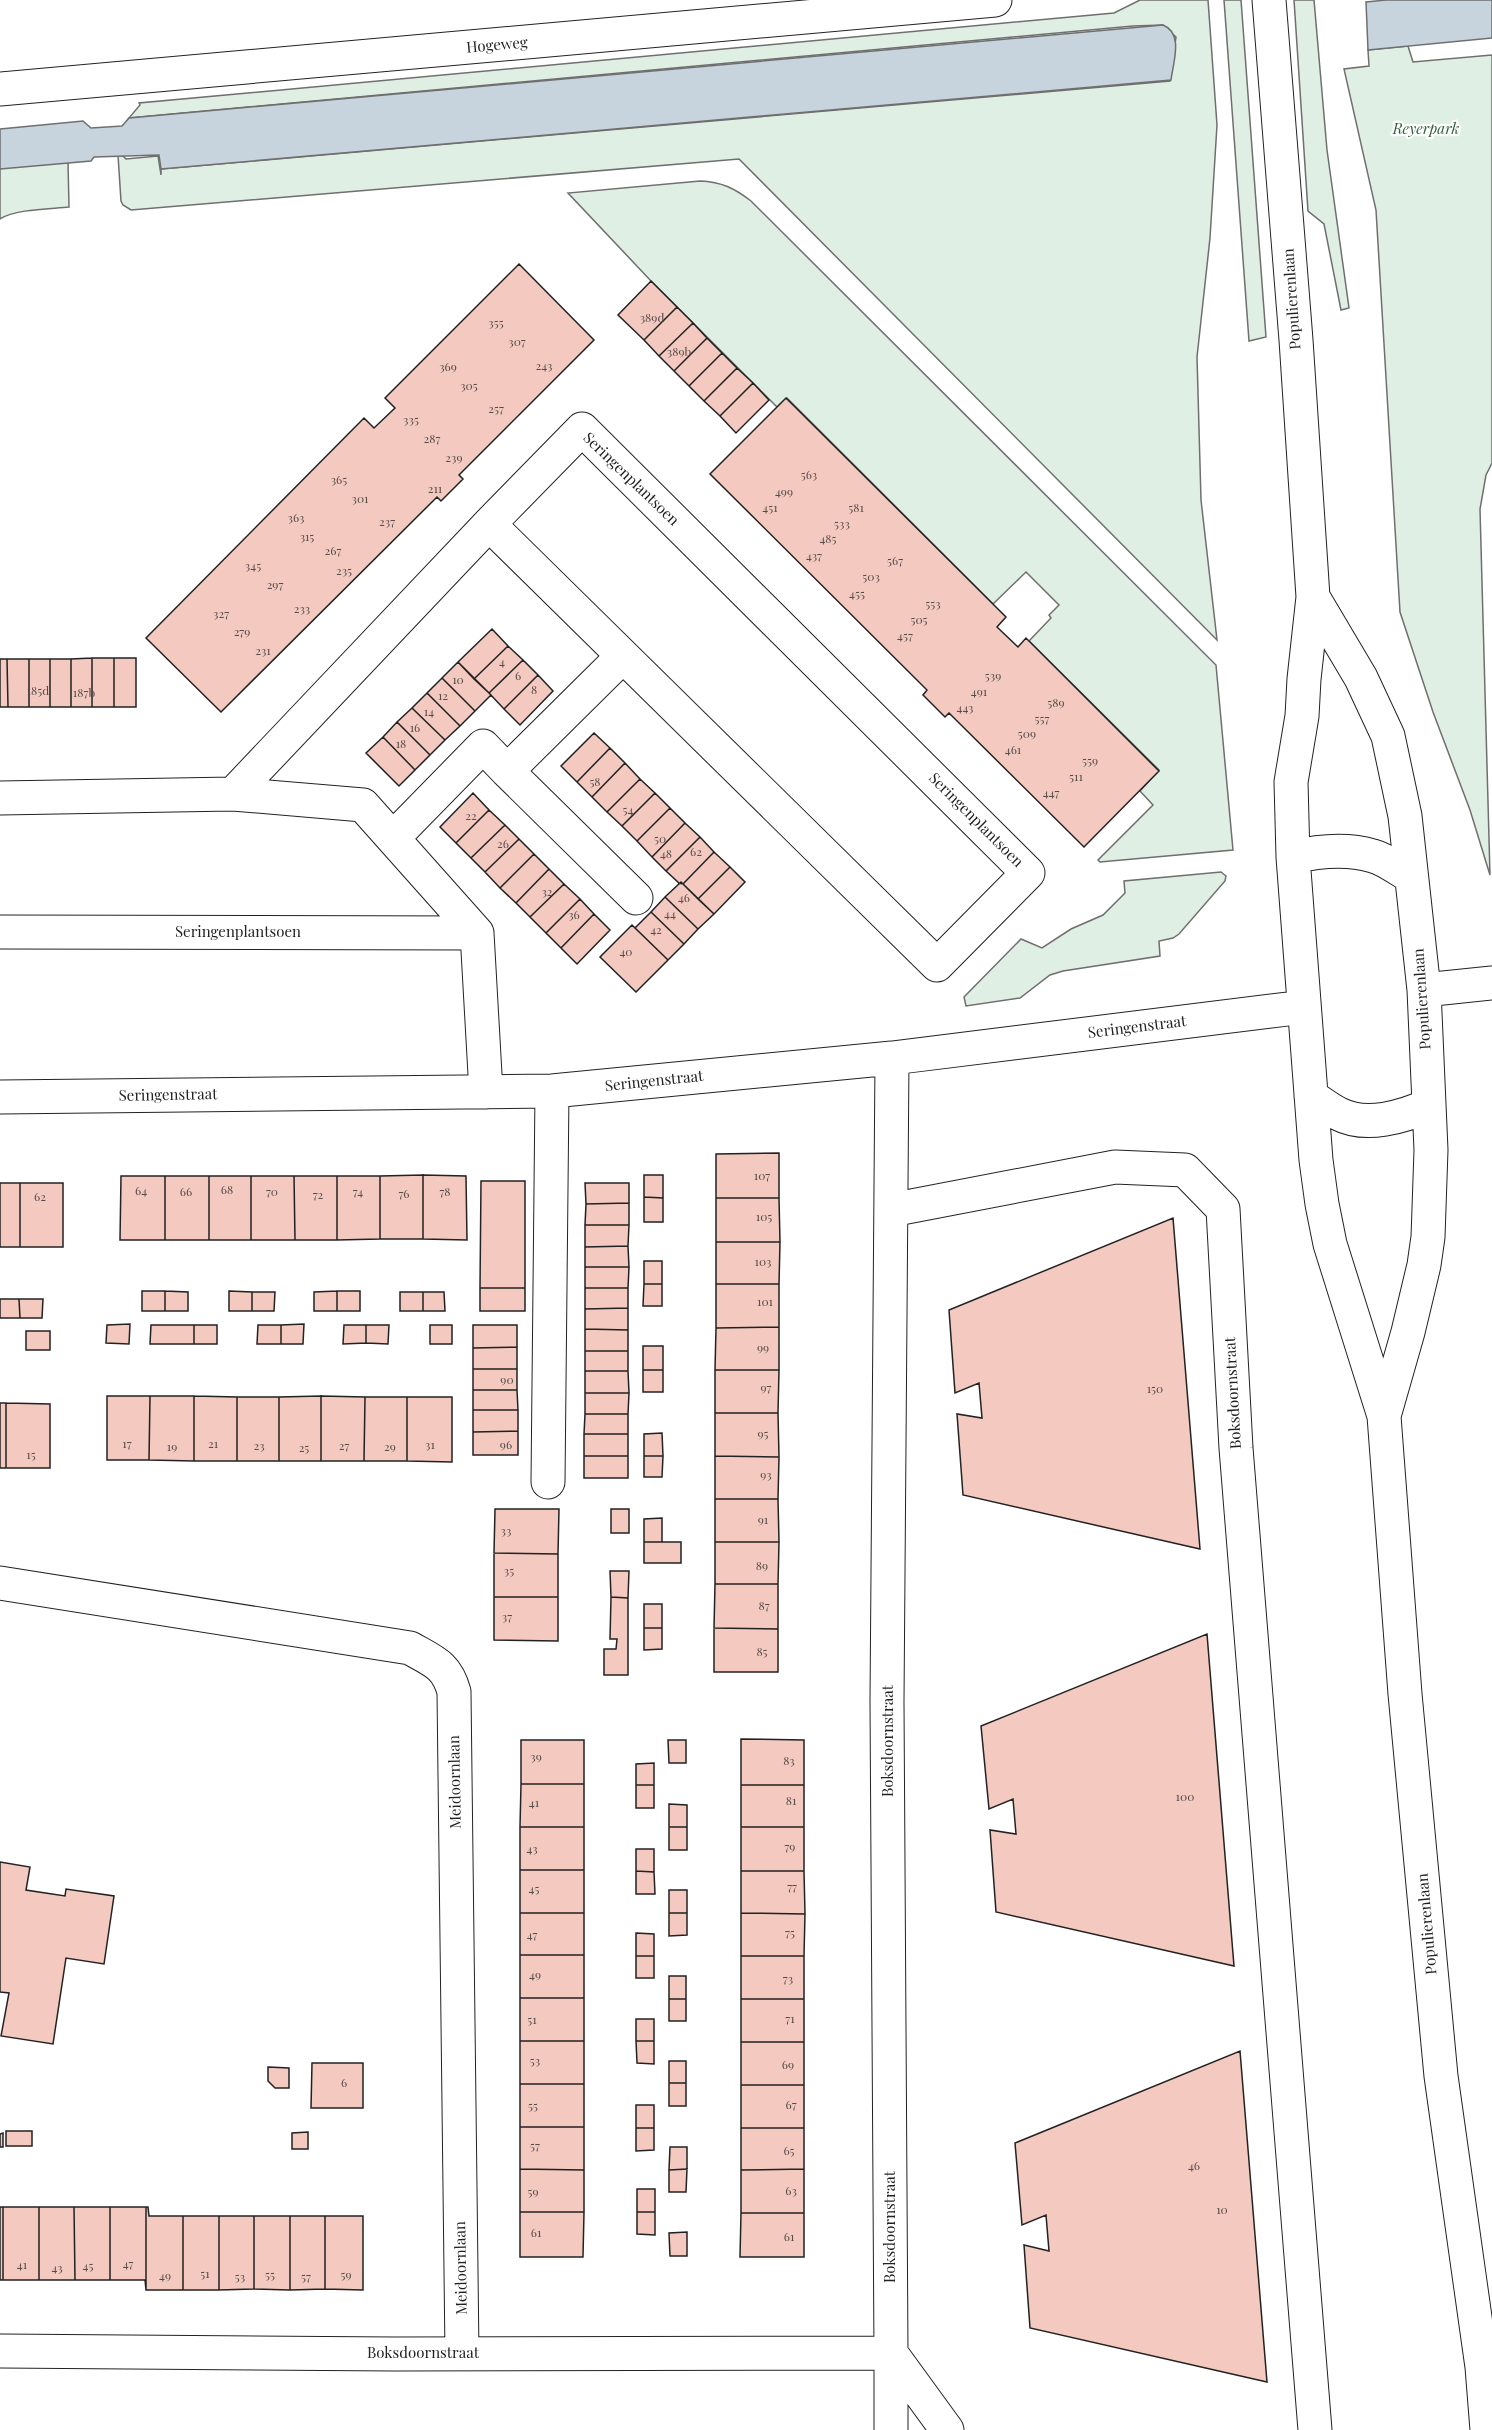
<svg xmlns="http://www.w3.org/2000/svg" width="1492" height="2430" viewBox="0 0 1492 2430" font-family="'Playfair Display',serif">
<style>
.green{fill:#e0efe3;stroke:#6f6f6f;stroke-width:1.5}
.water{fill:#c7d3dd;stroke:#6f6f6f;stroke-width:1.5}
.building{fill:#f3c9c0;stroke:#222;stroke-width:1.5}
.lines{fill:none;stroke-linecap:round;stroke-linejoin:round}
.minor-casing{stroke:#222;stroke-width:35}
.minor{stroke:#fff;stroke-width:33}
.labels{text-anchor:middle;stroke-width:4.5;stroke-linejoin:round;paint-order:stroke}
.number-label{font-size:12px;fill:#564c4a}
.street-label{font-size:15px;fill:#222;stroke:#fff}
.park-label{font-size:15px;font-style:italic;fill:#2f5e38;stroke:#fff}
</style>
<rect width="100%" height="100%" fill="#fff"/>
<path class="green" d="M1140,0H1208L1217,125L1210,238L1197,357L1201,500L1217,640L739,159L131,210L123,205L121,201L118,155H122L126,159L158,156L161,175V169L1170,81L1176,37L1163,25L1133,26L129,118L140,105L139,103L1114,13Z
M1224,0H1241L1266,337L1249,341Z
M1294,0H1314L1327,150L1349,308L1341,310L1324,224L1308,211Z
M1408,46L1413,62L1492,55V463L1486,475L1480,509L1490,875L1470,810L1433,712L1400,612L1376,210L1344,69L1369,66L1368,50Z
M68,162L69,207C50,209 15,209 0,219V168Z
M700,181C722,182 734,188 751,201L1216,665L1233,850L1100,862L1098,860L1153,805L1140,791L1159,770L1029,641L1051,618L1049,615L1059,605L1026,572L993,604L787,398L777,407L651,281L568,193Z
M1221,872L1226,876L1225,881L1179,934L1173,938L1159,941L1160,956L1063,971L1050,975L1020,998L966,1006L964,997L1021,939L1042,948L1071,929L1103,915L1125,893L1124,881Z"/>
<path class="water" d="M1386,0H1492V38L1368,50L1366,2Z
M1163,25C1184,33 1173,63 1171,80L161,169L159,155L94,157L91,161L0,169V129L83,121L91,128L122,126L129,118Z"/>
<path class="building" d="M519,264L594,340L459,475L463,479L441,501L437,497L221,712L146,638L364,418L374,428L395,408L385,398Z
M651,281L677,307L644,340L618,315Z
M677,307L693,323L659,356L644,340Z
M693,323L707,338L674,371L659,356Z
M707,338L722,353L689,386L674,371Z
M722,353L737,368L704,401L689,386Z
M737,368L753,383L720,416L704,401Z
M753,383L769,400L736,433L720,416Z
M786,398L1006,617L997,627L1018,647L1026,638L1159,771L1084,847L949,713L945,717L923,695L927,690L710,474Z
M492,629L508,646L474,679L458,662Z
M508,646L523,660L489,693L474,679Z
M92,658V707H71V659Z
M92,658H114V707H92Z
M114,658H136V707H114Z
M0,659H7L8,707H0Z
M7,659H29V707H8Z
M29,659H50V707H29Z
M50,659H71V707H50Z
M523,660L538,675L504,709L489,693Z
M458,662L491,695L475,711L442,678Z
M538,675L553,691L520,725L504,709Z
M442,678L475,711L460,726L427,693Z
M427,693L460,726L445,740L412,708Z
M412,708L445,740L430,755L397,722Z
M397,722L430,755L415,770L383,737Z
M594,733L610,748L577,782L561,766Z
M383,737L415,770L399,786L366,753Z
M610,748L625,763L592,797L577,782Z
M625,763L640,779L607,812L592,797Z
M640,779L655,793L622,826L607,812Z
M473,793L489,810L456,843L440,827Z
M655,793L670,808L637,841L622,826Z
M670,808L685,823L652,857L637,841Z
M489,810L505,825L471,858L456,843Z
M685,823L700,837L666,871L652,857Z
M505,825L519,839L485,872L471,858Z
M700,837L714,852L683,884L679,883L666,871Z
M519,839L534,854L500,888L485,872Z
M714,852L730,867L698,899L683,884Z
M534,854L549,869L516,903L500,888Z
M730,867L745,882L714,914L698,899Z
M549,869L564,884L530,917L516,903Z
M681,882L714,914L698,929L665,897Z
M564,884L580,899L546,933L530,917Z
M665,897L698,929L684,944L651,912Z
M580,899L594,914L561,948L546,933Z
M651,912L684,944L668,960L635,928Z
M594,914L610,930L577,964L561,948Z
M632,925L668,960L636,992L600,957Z
M779,1153V1198H716V1154Z
M423,1175V1239H380V1176Z
M423,1175L466,1176L467,1240L423,1239Z
M644,1175H663V1198L644,1197Z
M121,1176H165V1240H120Z
M165,1176H209V1240H165Z
M209,1176H251V1240H209Z
M251,1176H294L295,1240H251Z
M294,1176H337V1240H295Z
M337,1176H380V1239L337,1240Z
M481,1181H525V1288H480Z
M0,1183H20V1247H0Z
M20,1183H63V1247H20Z
M585,1183H629V1203L586,1204Z
M644,1197L663,1198V1222H644Z
M716,1198H779L780,1242H716Z
M629,1203V1225H585L586,1204Z
M1173,1218L1200,1549L963,1495L957,1414L982,1418L979,1383L955,1393L949,1310Z
M585,1225H629L628,1246L585,1247Z
M716,1242H780L779,1284H716Z
M628,1246L629,1267H585V1247Z
M644,1261H662V1284H644Z
M585,1267H629L628,1288H585Z
M644,1284H662V1306H643Z
M716,1284H779V1327L716,1328Z
M480,1288H525V1311H480Z
M585,1288H628V1308L585,1309Z
M142,1291H165V1311H142Z
M165,1291L188,1292V1311H165Z
M229,1291L252,1292V1311H229Z
M337,1291H360V1311H337Z
M337,1291V1311H314V1292Z
M252,1292H275L274,1311H252Z
M400,1292H423V1311H400Z
M423,1292H444L445,1311H423Z
M0,1299H19L20,1318H0Z
M19,1299H43L42,1318H20Z
M628,1308V1330L585,1329V1309Z
M130,1324L129,1344L106,1343L107,1325Z
M304,1324L303,1344H281V1325Z
M151,1325H194V1344H150Z
M194,1325H217V1344H194Z
M258,1325H281V1344H257Z
M344,1325H366V1343L343,1344Z
M366,1325H389L388,1344L366,1343Z
M430,1325H452V1344H430Z
M473,1325H517V1347L473,1348Z
M779,1327V1370H715L716,1328Z
M585,1329L628,1330V1351H585Z
M26,1331H50V1350H26Z
M643,1346H663V1370H643Z
M517,1347V1369H473V1348Z
M585,1351H628V1371H585Z
M473,1369H517V1390H473Z
M643,1370H663V1392H643Z
M715,1370H779L778,1413H715Z
M585,1371H628L629,1393H585Z
M473,1390H517L518,1410H473Z
M585,1393H629L628,1414H585Z
M107,1396H150L149,1460H107Z
M150,1396H194V1461L149,1460Z
M194,1396L237,1397V1461H194Z
M321,1396V1461H279V1397Z
M321,1396L365,1397L364,1461H321Z
M237,1397H279V1461H237Z
M365,1397H407V1461H364Z
M407,1397H452V1462L407,1461Z
M0,1403H6V1468H0Z
M6,1403L50,1404V1468H6Z
M473,1410H518V1431L473,1432Z
M715,1413H778L779,1457L715,1456Z
M585,1414H628V1434H584Z
M518,1431V1455H473V1432Z
M662,1433L663,1456H644V1434Z
M584,1434H628V1456H584Z
M584,1456H628V1478H584Z
M644,1456H663L662,1477H644Z
M715,1456L779,1457L778,1499H715Z
M715,1499H778L779,1542H715Z
M495,1509H559L558,1554L494,1553Z
M611,1509H629V1533H611Z
M662,1518V1542H644V1519Z
M644,1542H681V1563H644Z
M715,1542H779L778,1584H715Z
M494,1553L558,1554V1597H494Z
M610,1571H629L628,1598L611,1597Z
M715,1584H778V1629L714,1628Z
M494,1597H558V1641L494,1640Z
M611,1597L628,1598V1675H604V1649H616L617,1639H610Z
M644,1604H662V1628H644Z
M644,1628H662V1649L644,1650Z
M714,1628L778,1629V1672H714Z
M1207,1634L1234,1966L996,1912L990,1830L1016,1834L1013,1799L989,1809L981,1726Z
M741,1739L804,1740V1785H741Z
M521,1740H584V1784H521Z
M668,1740H686V1763H669Z
M654,1763V1785H636V1764Z
M521,1784H584V1827H520Z
M636,1785H654V1808H636Z
M741,1785H804V1827H741Z
M669,1804L687,1805V1827H669Z
M520,1827H584V1870H520Z
M669,1827H687V1850H669Z
M741,1827H804V1871H741Z
M636,1849H654V1872L636,1871Z
M0,1862L30,1867L26,1890L65,1896L66,1889L114,1896L104,1964L66,1958L53,2044L1,2036L9,1993L0,1992Z
M520,1870H584V1913H520Z
M636,1871L654,1872L655,1894H636Z
M741,1871H804L805,1914L741,1913Z
M669,1890H687V1913H669Z
M520,1913H584V1955H520Z
M669,1913H687V1935L669,1936Z
M741,1913L805,1914L804,1956H741Z
M636,1933L654,1934V1956H636Z
M520,1955H584V1998H520Z
M636,1956H654V1978H636Z
M741,1956H804V1999H741Z
M669,1976H686V1999H669Z
M520,1998H584V2041H520Z
M669,1999H686V2021H669Z
M741,1999H804V2042H741Z
M636,2019H654V2041H636Z
M520,2041H584V2084H520Z
M636,2041H654V2064L637,2063Z
M741,2042H804V2085H741Z
M1240,2051L1267,2382L1030,2328L1024,2245L1049,2251L1046,2215L1022,2225L1015,2143Z
M669,2061H686V2083H669Z
M312,2063H363V2108H311Z
M268,2067L289,2068V2088H275L268,2081Z
M669,2083H686V2106H669Z
M520,2084H584V2127H520Z
M741,2085H804V2128H741Z
M636,2105H654V2128H636Z
M520,2127H584V2170L520,2169Z
M636,2128H654V2150L636,2151Z
M741,2128H804V2169L741,2170Z
M6,2131H32V2146H6Z
M308,2132V2149H292V2133Z
M3,2133V2147H0V2134Z
M670,2147H687V2169L669,2170Z
M520,2169L584,2170V2212H520Z
M687,2169L686,2192H669V2170Z
M804,2169V2213H741V2170Z
M637,2189H655V2212H637Z
M0,2207H3V2280H0Z
M3,2207H39V2280H3Z
M39,2207H74L75,2280H39Z
M74,2207H110V2280H75Z
M110,2207H146V2290L145,2280H110Z
M146,2207H148L149,2216H183V2290H146Z
M520,2212H584L583,2257H520Z
M637,2212H655V2235L637,2234Z
M741,2213H804V2257H740Z
M183,2216H219V2290H183Z
M219,2216H254V2289L219,2290Z
M254,2216H290V2290L254,2289Z
M290,2216H325V2289L290,2290Z
M325,2216H363V2290L325,2289Z
M687,2232V2256H670L669,2233Z"/>
<g class="lines">
<defs>
<path id="minor" d="M1269,0L1296,340L1313,597L1304,679L1302,716L1291,782L1293,857L1316,1160L1322,1204L1330,1244L1384,1416L1405,1694L1441,2076L1482,2367L1487,2430
M0,89L995,0
M1313,597L1361,678L1388,736L1405,816L1424,990L1431,1150L1428,1237L1424,1265L1408,1332L1384,1416
M623,656L507,771L636,898
M233,794L489,524L937,965L1028,873L582,429L489,524
M0,798L233,794L363,805L477,933L486,1092
M393,838L483,746L507,771
M1293,857C1319,851 1346,848 1373,856C1385,859 1398,869 1410,876
M0,932L477,933
M1424,990L1492,983
M1311,1096C1320,1102 1329,1109 1339,1114C1366,1128 1403,1117 1429,1105
M0,1097L552,1091L892,1058L1304,1007
M891,1210L1115,1167L1185,1170L1223,1209L1236,1448L1315,2430
M548,1482L552,1091
M0,1583L410,1648C433,1661 447,1665 454,1692L462,2354
M0,2351L395,2354L891,2353L887,1702L892,1058
M891,2353L947,2430
M891,2430V2353"/>
</defs>
<use href="#minor" class="minor-casing"/>
<use href="#minor" class="minor"/>
</g>
<g class="labels">
<g class="number-label">
<text x="652" y="322">389d</text>
<text x="496" y="327">355</text>
<text x="517" y="346">307</text>
<text x="679" y="356">389b</text>
<text x="544" y="370">243</text>
<text x="448" y="371">369</text>
<text x="469" y="390">305</text>
<text x="496" y="413">257</text>
<text x="411" y="424">335</text>
<text x="432" y="443">287</text>
<text x="454" y="462">239</text>
<text x="809" y="479">563</text>
<text x="339" y="484">365</text>
<text x="435" y="493">211</text>
<text x="784" y="496">499</text>
<text x="360" y="503">301</text>
<text x="770" y="512">451</text>
<text x="856" y="512">581</text>
<text x="296" y="522">363</text>
<text x="387" y="526">237</text>
<text x="842" y="528">533</text>
<text x="307" y="541">315</text>
<text x="828" y="543">485</text>
<text x="333" y="555">267</text>
<text x="814" y="560">437</text>
<text x="895" y="565">567</text>
<text x="253" y="570">345</text>
<text x="344" y="575">235</text>
<text x="871" y="581">503</text>
<text x="275" y="589">297</text>
<text x="857" y="598">455</text>
<text x="933" y="608">553</text>
<text x="302" y="613">233</text>
<text x="221" y="618">327</text>
<text x="919" y="624">505</text>
<text x="242" y="636">279</text>
<text x="905" y="640">457</text>
<text x="263" y="655">231</text>
<text x="502" y="666">4</text>
<text x="518" y="680">6</text>
<text x="993" y="680">539</text>
<text x="458" y="684">10</text>
<text x="534" y="694">8</text>
<text x="38" y="695">185d</text>
<text x="979" y="696">491</text>
<text x="84" y="697">187b</text>
<text x="443" y="700">12</text>
<text x="1056" y="707">589</text>
<text x="965" y="712">443</text>
<text x="429" y="716">14</text>
<text x="1042" y="723">557</text>
<text x="415" y="732">16</text>
<text x="1027" y="738">509</text>
<text x="401" y="748">18</text>
<text x="1013" y="754">461</text>
<text x="1090" y="765">559</text>
<text x="1076" y="781">511</text>
<text x="595" y="786">58</text>
<text x="1051" y="797">447</text>
<text x="628" y="814">54</text>
<text x="471" y="820">22</text>
<text x="660" y="843">50</text>
<text x="503" y="848">26</text>
<text x="696" y="856">62</text>
<text x="666" y="858">48</text>
<text x="547" y="896">32</text>
<text x="684" y="902">46</text>
<text x="670" y="918">44</text>
<text x="574" y="919">36</text>
<text x="656" y="934">42</text>
<text x="626" y="956">40</text>
<text x="762" y="1180">107</text>
<text x="227" y="1194">68</text>
<text x="141" y="1195">64</text>
<text x="186" y="1196">66</text>
<text x="272" y="1196">70</text>
<text x="358" y="1196">74</text>
<text x="445" y="1196">78</text>
<text x="404" y="1198">76</text>
<text x="318" y="1199">72</text>
<text x="40" y="1201">62</text>
<text x="764" y="1221">105</text>
<text x="763" y="1266">103</text>
<text x="765" y="1306">101</text>
<text x="763" y="1352">99</text>
<text x="507" y="1384">90</text>
<text x="766" y="1392">97</text>
<text x="1155" y="1393">150</text>
<text x="763" y="1438">95</text>
<text x="127" y="1448">17</text>
<text x="213" y="1448">21</text>
<text x="430" y="1449">31</text>
<text x="506" y="1449">96</text>
<text x="259" y="1450">23</text>
<text x="344" y="1450">27</text>
<text x="172" y="1451">19</text>
<text x="390" y="1451">29</text>
<text x="304" y="1452">25</text>
<text x="31" y="1459">15</text>
<text x="766" y="1479">93</text>
<text x="763" y="1524">91</text>
<text x="506" y="1535">33</text>
<text x="762" y="1570">89</text>
<text x="509" y="1575">35</text>
<text x="764" y="1610">87</text>
<text x="507" y="1621">37</text>
<text x="762" y="1656">85</text>
<text x="536" y="1761">39</text>
<text x="789" y="1765">83</text>
<text x="1185" y="1801">100</text>
<text x="791" y="1805">81</text>
<text x="534" y="1807">41</text>
<text x="790" y="1851">79</text>
<text x="532" y="1853">43</text>
<text x="792" y="1891">77</text>
<text x="534" y="1893">45</text>
<text x="790" y="1937">75</text>
<text x="532" y="1939">47</text>
<text x="535" y="1979">49</text>
<text x="788" y="1983">73</text>
<text x="790" y="2023">71</text>
<text x="532" y="2024">51</text>
<text x="535" y="2065">53</text>
<text x="788" y="2069">69</text>
<text x="344" y="2087">6</text>
<text x="791" y="2109">67</text>
<text x="533" y="2110">55</text>
<text x="535" y="2150">57</text>
<text x="789" y="2155">65</text>
<text x="1194" y="2170">46</text>
<text x="791" y="2195">63</text>
<text x="533" y="2196">59</text>
<text x="1222" y="2214">10</text>
<text x="536" y="2237">61</text>
<text x="789" y="2241">61</text>
<text x="128" y="2268">47</text>
<text x="22" y="2269">41</text>
<text x="88" y="2270">45</text>
<text x="57" y="2272">43</text>
<text x="205" y="2278">51</text>
<text x="270" y="2279">55</text>
<text x="346" y="2279">59</text>
<text x="165" y="2280">49</text>
<text x="240" y="2281">53</text>
<text x="306" y="2281">57</text>
</g>
<g class="street-label">
<text transform="translate(497 45) rotate(-5)" y="5">Hogeweg</text>
<text transform="translate(1292 299) rotate(-94)" y="5">Populierenlaan</text>
<text transform="translate(631 479) rotate(44)" y="5">Seringenplantsoen</text>
<text transform="translate(976 820) rotate(45)" y="5">Seringenplantsoen</text>
<text x="238" y="937">Seringenplantsoen</text>
<text transform="translate(1422 999) rotate(-94)" y="5">Populierenlaan</text>
<text transform="translate(1137 1027) rotate(-7)" y="5">Seringenstraat</text>
<text transform="translate(654 1081) rotate(-6)" y="5">Seringenstraat</text>
<text transform="translate(168 1095) rotate(-1)" y="5">Seringenstraat</text>
<text transform="translate(1233 1393) rotate(-93)" y="5">Boksdoornstraat</text>
<text transform="translate(888 1741) rotate(-90)" y="5">Boksdoornstraat</text>
<text transform="translate(455 1782) rotate(-91)" y="5">Meidoornlaan</text>
<text transform="translate(1427 1924) rotate(-95)" y="5">Populierenlaan</text>
<text transform="translate(890 2227) rotate(-90)" y="5">Boksdoornstraat</text>
<text transform="translate(461 2268) rotate(-91)" y="5">Meidoornlaan</text>
<text x="423" y="2358">Boksdoornstraat</text>
</g>
<g class="park-label">
<text x="1426" y="134">Reyerpark</text>
</g>
</g>
</svg>
